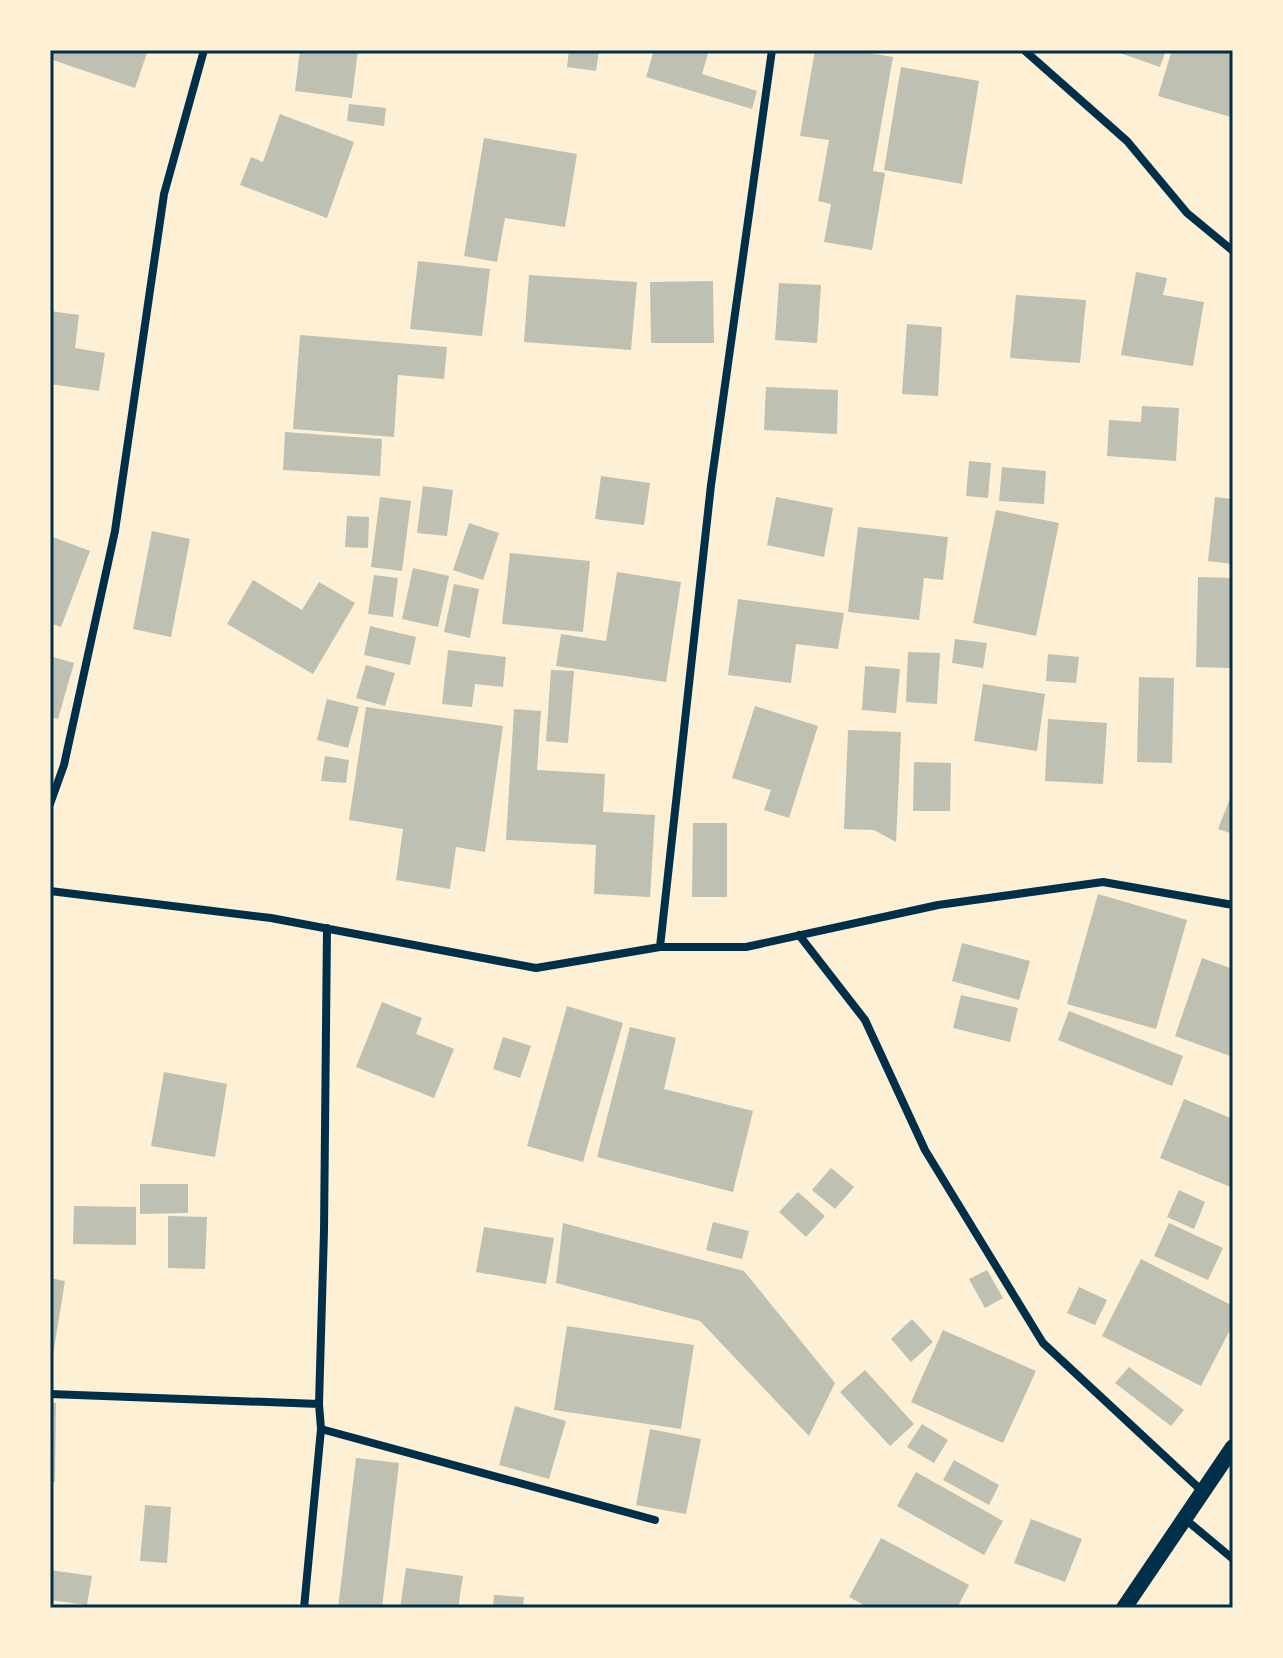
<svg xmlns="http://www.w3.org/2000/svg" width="1283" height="1658" viewBox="0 0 1283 1658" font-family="'Fira Sans Condensed',sans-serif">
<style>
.building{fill:#bec0b2}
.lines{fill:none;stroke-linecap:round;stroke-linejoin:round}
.minor{stroke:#003049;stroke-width:8}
.secondary{stroke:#003049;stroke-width:16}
.neatline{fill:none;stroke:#003049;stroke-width:3}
</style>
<rect width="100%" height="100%" fill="#fdf0d5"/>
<path class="building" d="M50,50H148L135,88L50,59Z
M300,50H358L352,98L295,91Z
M569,50H599L596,71L567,67Z
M654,50H709L702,74L757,91L752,109L646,77Z
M815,50H851L893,57L873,171L885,173L872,250L824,242L831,204L818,201L829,140L800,136Z
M1111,50H1166L1160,67Z
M1172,50H1233L1231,117L1158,96Z
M901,67L979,81L962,184L884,170Z
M349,104L386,108L384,126L347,121Z
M280,114L354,142L327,218L240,185L251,157L263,162Z
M484,138L577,154L565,227L505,218L497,262L464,256Z
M418,261L490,269L482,336L410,329Z
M1136,272L1167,278L1163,295L1204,302L1193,366L1121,355Z
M529,275L637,282L631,350L524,342Z
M713,281L714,343H651L650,282Z
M779,283L821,285L817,343L775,340Z
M1016,295L1086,300L1080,363L1010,358Z
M50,311L79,315L75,348L105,353L99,391L50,384Z
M907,324L942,327L938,396L902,394Z
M300,335L447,347L444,379L398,375L394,437L293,429Z
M766,387L838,390L837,434L764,430Z
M1142,406L1179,408L1176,461L1107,456L1109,420L1141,422Z
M285,432L382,439L380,476L283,470Z
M969,461L991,463L988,498L966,496Z
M1002,467L1046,471L1044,504L999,501Z
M601,476L650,483L644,525L595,519Z
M423,486L453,490L447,536L417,533Z
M380,497L411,501L402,571L371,567Z
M776,497L833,508L824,557L767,545Z
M1215,497L1233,499V564L1208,561Z
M996,510L1059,523L1036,636L973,623Z
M347,516L369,517L368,548L345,547Z
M469,523L499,533L483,580L453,570Z
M858,527L948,537L943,580L924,578L919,620L848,612Z
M152,531L190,539L171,637L133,629Z
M50,536L90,551L61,627L50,623Z
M510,553L590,561L583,632L502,624Z
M413,568L449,576L438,627L402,619Z
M617,572L681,582L666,682L556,666L561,634L606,641Z
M374,575L398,578L393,617L368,614Z
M1198,577L1233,578V668L1196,667Z
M253,580L302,610L319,582L355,603L313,674L227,624Z
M454,584L479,589L470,638L444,632Z
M738,599L844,613L838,649L796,644L791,683L728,675Z
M370,626L416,637L410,665L364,655Z
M955,639L987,643L983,668L952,663Z
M448,650L506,657L503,687L475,684L472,707L442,704Z
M908,652L940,653L937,704L906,702Z
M1048,654L1079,657L1076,683L1046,681Z
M50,656L74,663L58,719L50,717Z
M366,665L395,673L385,706L356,698Z
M865,666L900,669L896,713L862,710Z
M551,670L574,671L568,743L546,741Z
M1139,677L1174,678L1172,763L1137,762Z
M983,684L1045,694L1037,751L974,741Z
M327,699L359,707L348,748L317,740Z
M755,706L818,726L789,818L764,810L771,790L732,778Z
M366,707L503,726L485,852L456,847L450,889L396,880L403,829L349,820Z
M514,709L541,711L537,770L605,774L603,812L655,815L650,897L594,894L596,845L506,840Z
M1048,719L1107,723L1103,784L1045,781Z
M848,730L901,732L896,842L874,830L844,829Z
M325,756L349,760L346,783L321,781Z
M914,762L951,763L950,811H913Z
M1233,791V834L1218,829Z
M693,823H727V897H692Z
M1098,894L1187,920L1156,1029L1067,1004Z
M962,943L1030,961L1019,1000L952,981Z
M1202,958L1233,969V1057L1175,1036Z
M961,995L1018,1008L1010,1042L953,1028Z
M382,1002L422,1018L416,1034L454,1049L434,1098L356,1067Z
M567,1006L623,1023L583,1162L527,1146Z
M1069,1011L1183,1056L1172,1086L1058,1040Z
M630,1027L676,1038L664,1089L753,1111L733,1192L597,1157Z
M503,1037L531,1046L520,1078L493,1069Z
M164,1072L227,1084L215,1157L151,1146Z
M1184,1099L1233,1119V1188L1160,1158Z
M831,1168L854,1187L835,1209L812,1190Z
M140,1184H188V1213L140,1214Z
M1179,1190L1205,1202L1194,1229L1167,1217Z
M798,1192L825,1216L806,1237L779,1212Z
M74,1206L136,1207V1245L73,1244Z
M168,1216L207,1217L205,1269L168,1268Z
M713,1222L749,1231L742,1259L706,1250Z
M563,1223L744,1271L835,1383L809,1436L700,1321L556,1283Z
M1169,1223L1223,1248L1208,1280L1154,1256Z
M484,1227L554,1238L546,1284L476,1272Z
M1141,1259L1233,1306V1324L1201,1386L1102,1336Z
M987,1270L1003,1298L985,1308L969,1279Z
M50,1278L65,1281L53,1355H50Z
M1079,1287L1107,1300L1095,1325L1067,1313Z
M912,1319L933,1342L911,1362L891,1339Z
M567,1326L694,1345L681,1429L554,1410Z
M943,1330L1036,1371L1003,1443L911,1402Z
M1129,1367L1184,1410L1171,1426L1115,1383Z
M865,1370L914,1424L890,1446L840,1392Z
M50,1403H56L55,1482H50Z
M515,1406L566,1421L549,1479L499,1465Z
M922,1424L948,1440L934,1463L907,1447Z
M650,1429L701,1439L686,1514L636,1505Z
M356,1458L399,1463L382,1608H338Z
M954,1460L999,1485L989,1505L943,1480Z
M916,1472L1003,1521L984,1555L897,1506Z
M145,1505L171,1507L167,1563L140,1561Z
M1031,1519L1082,1539L1065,1582L1014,1563Z
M881,1538L969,1585L957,1608H869L849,1597Z
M406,1568L463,1576L458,1608H400Z
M50,1570L92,1576L87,1605L50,1600Z
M494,1595L524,1597L523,1608H493Z"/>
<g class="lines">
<path class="minor" d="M1024,50L1127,141L1187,213L1233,251
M50,804L64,765L115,531L164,194L204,50
M50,891L271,918L536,968L660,947H746L938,905L1103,882L1233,905
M799,935L865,1020L925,1150L1043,1343L1202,1491
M660,947L711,485L772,50
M50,1394L319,1404
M321,1429L655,1520
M1185,1519L1233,1559
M304,1608L321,1429L319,1404L324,1231L327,928"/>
<path class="secondary" d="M1124,1608L1233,1447"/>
</g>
<rect width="1283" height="1658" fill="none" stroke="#fdf0d5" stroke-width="104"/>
<rect x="52" y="52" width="1179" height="1554" class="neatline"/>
</svg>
